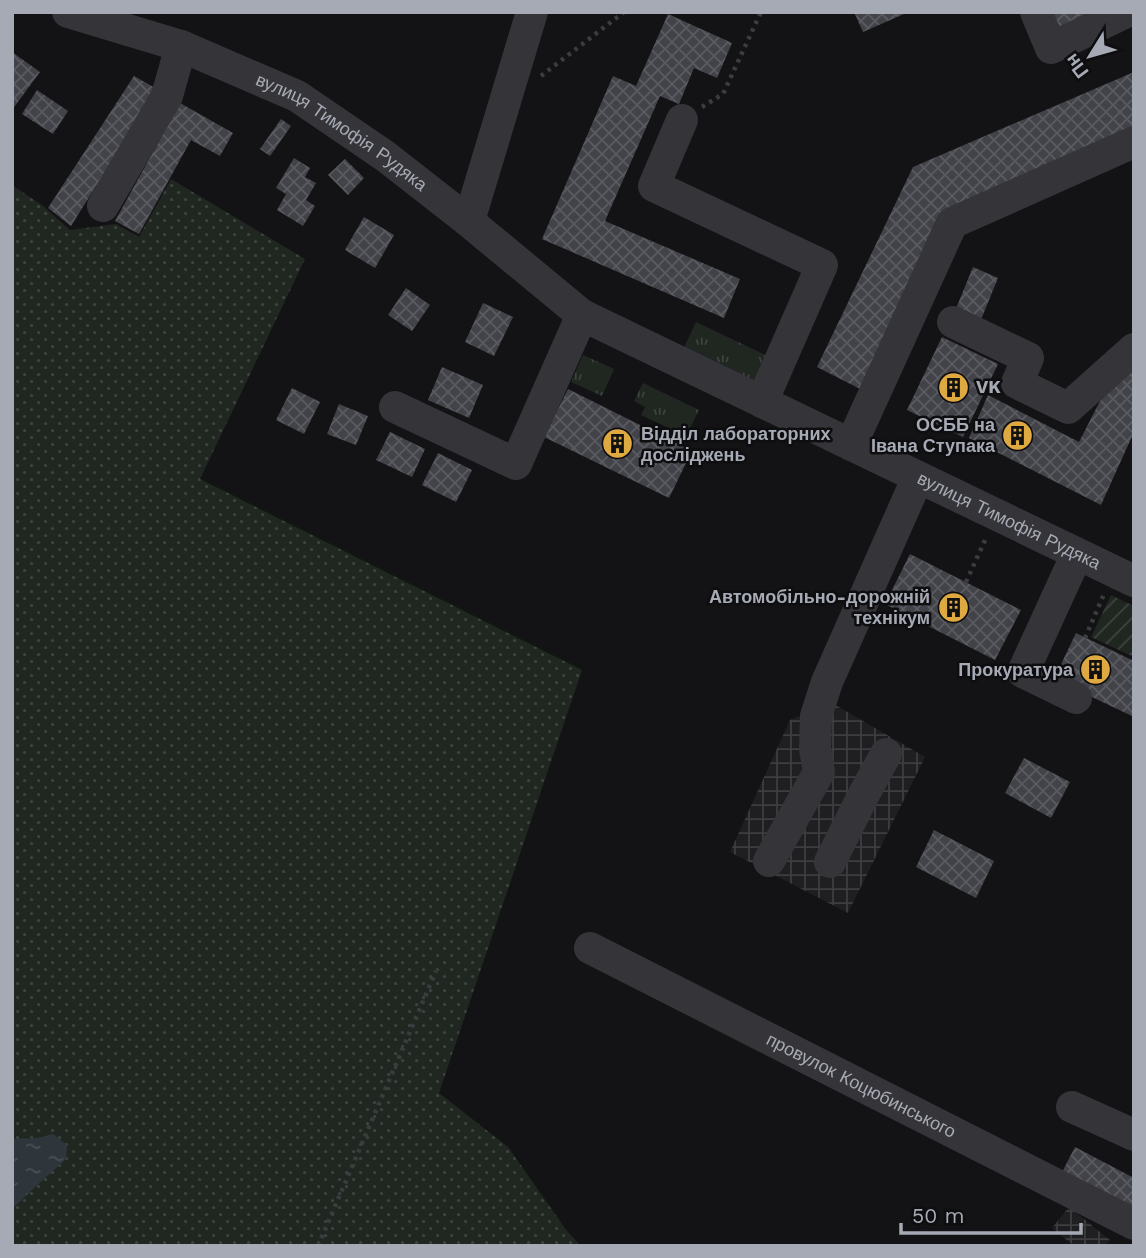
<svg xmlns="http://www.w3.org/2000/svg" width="1146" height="1258" viewBox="0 0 1146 1258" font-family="'Work Sans',sans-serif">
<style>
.industrial{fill:url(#industrial-grid)}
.grass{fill:url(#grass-tufts)}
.park{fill:url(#park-dots)}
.garden{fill:url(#garden-furrows)}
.water{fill:url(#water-ripples)}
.building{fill:url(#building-cross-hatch)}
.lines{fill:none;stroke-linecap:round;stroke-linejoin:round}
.path{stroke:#3b3c40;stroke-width:4.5;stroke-dasharray:3.5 5;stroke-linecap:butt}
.minor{stroke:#353539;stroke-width:32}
.labels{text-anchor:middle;stroke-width:5;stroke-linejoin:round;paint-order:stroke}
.street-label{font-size:18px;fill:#a6aab4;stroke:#0e0e10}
.poi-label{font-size:18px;font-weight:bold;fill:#a6aab4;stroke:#0e0e10;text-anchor:end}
</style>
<defs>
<pattern id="industrial-grid" width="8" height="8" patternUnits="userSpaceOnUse" patternTransform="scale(1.75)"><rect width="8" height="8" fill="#1f1f22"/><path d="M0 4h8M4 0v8" fill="none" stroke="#3d3d40"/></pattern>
<pattern id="grass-tufts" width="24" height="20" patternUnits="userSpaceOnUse" patternTransform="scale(1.75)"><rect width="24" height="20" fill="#202721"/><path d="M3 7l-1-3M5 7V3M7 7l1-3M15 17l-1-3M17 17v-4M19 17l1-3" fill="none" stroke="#3d443f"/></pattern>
<pattern id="park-dots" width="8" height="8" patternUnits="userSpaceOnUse" patternTransform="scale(1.75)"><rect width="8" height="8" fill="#202721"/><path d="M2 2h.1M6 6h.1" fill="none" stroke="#3d443f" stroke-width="1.8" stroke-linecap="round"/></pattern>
<pattern id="garden-furrows" width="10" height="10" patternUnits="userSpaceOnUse" patternTransform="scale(1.75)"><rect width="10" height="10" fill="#202721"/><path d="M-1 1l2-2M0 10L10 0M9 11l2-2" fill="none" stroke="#3d443f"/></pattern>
<pattern id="water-ripples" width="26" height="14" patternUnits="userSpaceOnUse" patternTransform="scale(1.75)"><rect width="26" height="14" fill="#2e363c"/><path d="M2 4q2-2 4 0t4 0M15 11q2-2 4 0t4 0" fill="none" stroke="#495056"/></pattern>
<pattern id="building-cross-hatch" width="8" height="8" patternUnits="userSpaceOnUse" patternTransform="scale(1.75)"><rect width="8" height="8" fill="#424348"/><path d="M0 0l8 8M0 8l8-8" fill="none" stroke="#5a5b60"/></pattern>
</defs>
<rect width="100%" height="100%" fill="#131315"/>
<path class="industrial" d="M832,703L925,757L848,913L730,852L790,720Z
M1069,1207L1110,1240L1105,1246H1074L1052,1228Z"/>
<path class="grass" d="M696,322L772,358L757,390L681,354Z
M583,355L614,369L602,396L571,382Z
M643,383L699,410L686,436L641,415L645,407L634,401Z"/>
<path class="park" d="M171,179L305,259L200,479L582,670L439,1093L508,1147L567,1231L581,1246H12V185L43,206L70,230L116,224L139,237Z"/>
<path class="garden" d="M1111,595L1134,606V657L1091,637Z"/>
<path class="water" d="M53,1134L67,1145L66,1159L34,1188L12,1209V1139L38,1138Z"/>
<path class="building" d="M854,12H903L904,14L863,32Z
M1041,12H1096L1051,33Z
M668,14L732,43L717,78L694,68L679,104L660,96L605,221L740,279L724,318L542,239L613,76L636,86Z
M12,52L40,72L12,110Z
M1134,72V133L947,215L864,391L817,367L913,167Z
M134,76L157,89L71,226L48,208Z
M37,90L68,111L53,134L22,114Z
M180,103L233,133L220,156L191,140L139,234L115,221Z
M281,119L291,126L270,156L260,149Z
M294,158L310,168L305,177L316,183L306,200L315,206L303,226L277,210L286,194L276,188Z
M345,159L364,178L348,195L328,175Z
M364,217L394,235L375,268L345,250Z
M973,267L998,278L980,322L955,311Z
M406,288L430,305L412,331L388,315Z
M483,303L513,317L494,356L465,342Z
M942,337L998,364L963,437L907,410Z
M442,367L483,385L469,418L428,400Z
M1134,369V432L1101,505L969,438L988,395L1079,442L1100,401Z
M292,388L320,402L304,434L276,420Z
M568,389L692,451L669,498L544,437Z
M339,404L368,416L356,445L327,434Z
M390,432L425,449L412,477L376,460Z
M438,453L472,470L456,502L422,485Z
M910,554L1021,610L995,660L885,604Z
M1076,633L1134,661V717L1054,679Z
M1024,758L1070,782L1051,818L1005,793Z
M934,830L994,861L976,898L916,867Z
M1075,1147L1134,1178V1216L1059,1178Z"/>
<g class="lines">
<path class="path" d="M541,76L624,12
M702,107L723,94L761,12
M966,582L986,538
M1085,638L1104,594
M318,1246L436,971"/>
<g class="minor">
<path id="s1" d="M68,12L181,46L297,96L385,156L467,220L582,315L1134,581"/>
<path d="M1036,12L1051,48L1126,12"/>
<path d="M682,120L654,186L822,265L762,402"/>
<path d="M103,206L167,96L181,46"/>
<path d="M467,220L472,211L532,12"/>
<path d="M953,322L1028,358L1017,383L1068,408L1134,349"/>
<path d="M395,407L516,464L582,315"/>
<path d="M851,445L952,223L1134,142"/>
<path d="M1076,698L1023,672L1077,554"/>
<path d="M769,861L819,772L815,749L816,716L827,682L918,477"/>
<path d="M830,862L864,794L886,754"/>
<path id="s2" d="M590,948L1134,1224"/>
<path d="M1072,1107L1134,1135"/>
</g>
</g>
<defs>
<symbol id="building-disc" viewBox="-11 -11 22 22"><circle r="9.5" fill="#dfa941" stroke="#0e0e10"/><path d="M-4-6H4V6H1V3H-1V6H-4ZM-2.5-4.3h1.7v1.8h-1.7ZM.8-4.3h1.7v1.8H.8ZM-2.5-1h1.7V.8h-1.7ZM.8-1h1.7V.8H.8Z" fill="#111"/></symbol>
</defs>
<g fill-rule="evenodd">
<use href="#building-disc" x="936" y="370" width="35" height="35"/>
<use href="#building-disc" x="1000" y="418" width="35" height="35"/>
<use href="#building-disc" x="600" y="426" width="35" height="35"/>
<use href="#building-disc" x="936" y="590" width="35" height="35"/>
<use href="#building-disc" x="1078" y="652" width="35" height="35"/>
</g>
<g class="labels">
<g class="street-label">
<text dy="6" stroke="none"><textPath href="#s1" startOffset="301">вулиця Тимофія Рудяка</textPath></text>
<text dy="6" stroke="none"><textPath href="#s1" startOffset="1078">вулиця Тимофія Рудяка</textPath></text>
<text dy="6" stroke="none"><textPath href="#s2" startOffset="304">провулок Коцюбинського</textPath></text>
</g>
<g class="poi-label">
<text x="976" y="393" text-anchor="start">VK</text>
<text x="995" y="431">ОСББ на<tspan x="995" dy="21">Івана Ступака</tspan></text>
<text x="641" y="440" text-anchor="start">Відділ лабораторних<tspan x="641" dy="21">досліджень</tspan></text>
<text x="930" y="603">Автомобільно-дорожній<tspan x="930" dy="21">технікум</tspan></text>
<text x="1073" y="676">Прокуратура</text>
</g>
</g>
<rect width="1146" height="1258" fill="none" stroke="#a6aab4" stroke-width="28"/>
<g transform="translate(1090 56) rotate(233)" stroke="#0e0e10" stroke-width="5" paint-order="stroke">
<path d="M0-5L12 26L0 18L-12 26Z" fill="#a6aab4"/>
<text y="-10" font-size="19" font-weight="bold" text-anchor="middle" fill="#a6aab4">Пн</text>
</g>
<path d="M901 1223v10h180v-10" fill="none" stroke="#a6aab4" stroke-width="3.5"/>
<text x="912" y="1223" font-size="21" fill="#a6aab4" stroke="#0e0e10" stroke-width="5" paint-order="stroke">50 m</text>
</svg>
